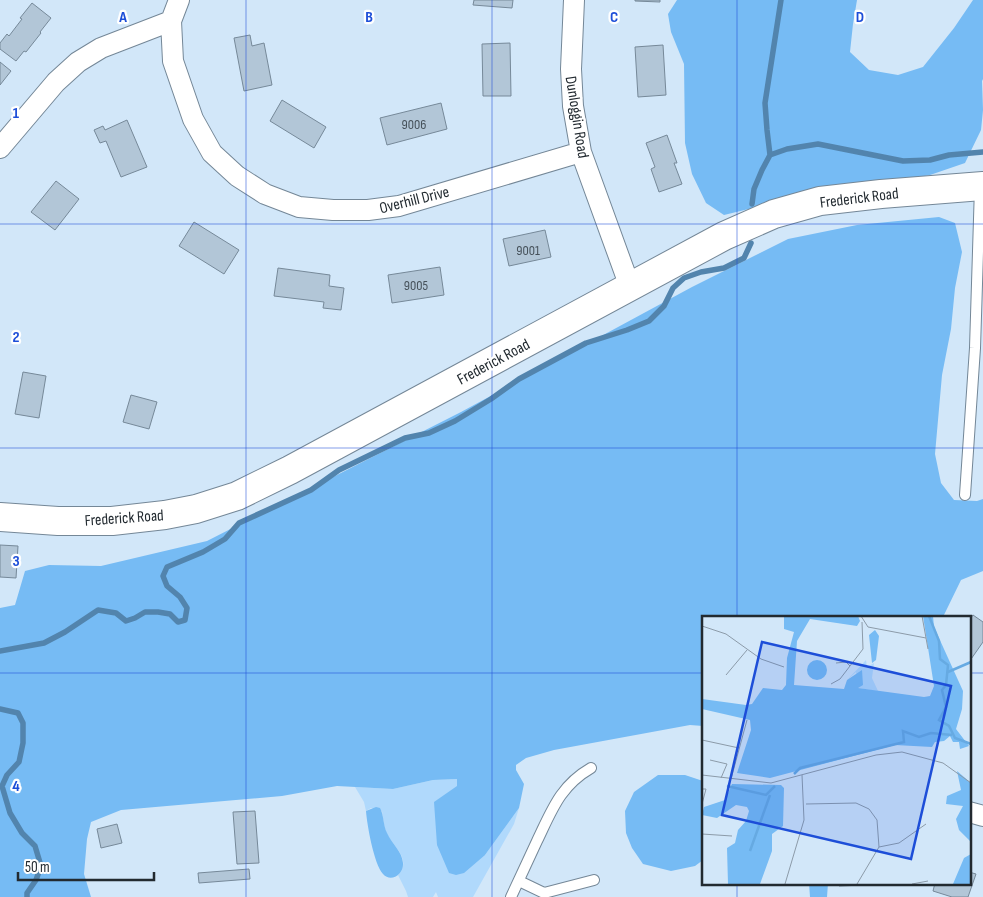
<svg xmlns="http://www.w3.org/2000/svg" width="983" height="897" viewBox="0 0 983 897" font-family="'Sofia Sans Condensed',sans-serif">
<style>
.green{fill:#b0d9fc}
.forest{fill:#76bbf4}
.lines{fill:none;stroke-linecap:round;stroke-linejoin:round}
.stream{stroke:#5284ad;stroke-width:5.5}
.building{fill:#b2c6d7;stroke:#768999}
.service-casing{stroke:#748797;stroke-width:12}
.minor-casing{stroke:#748797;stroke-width:22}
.secondary-casing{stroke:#748797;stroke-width:30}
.service{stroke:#fff;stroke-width:10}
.minor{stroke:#fff;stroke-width:20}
.secondary{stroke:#fff;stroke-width:28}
.grid{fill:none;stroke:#1d4ed8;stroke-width:1;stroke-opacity:0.55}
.labels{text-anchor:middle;stroke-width:4.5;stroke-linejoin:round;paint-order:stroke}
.number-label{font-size:14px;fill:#46515a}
.street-label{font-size:16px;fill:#222a30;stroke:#fff}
.inset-river{fill:none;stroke:#66aae2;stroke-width:2.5}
.inset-road{fill:none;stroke:#8c9ba9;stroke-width:1}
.view{fill:#1d4ed8;fill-opacity:0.15;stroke:#1d4ed8;stroke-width:2.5}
.inset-edge{fill:none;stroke:#222a30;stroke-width:2.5}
.grid-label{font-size:16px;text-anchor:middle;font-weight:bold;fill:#1d4ed8;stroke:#fff;stroke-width:4.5;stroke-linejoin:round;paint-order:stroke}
</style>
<rect width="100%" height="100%" fill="#d2e7f9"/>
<path class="green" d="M457,779V786L485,855L519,808L514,824L473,897H438L436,892L433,897H408L406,891L398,875C413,859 392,846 386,832C384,826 383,818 382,811L371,808L366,811L364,802L355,787L393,789L433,780Z"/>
<path class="forest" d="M677,0H857L853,24L850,52L869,70L898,75L923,67L954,28L973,0H983V79L982,81L983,110L981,130L965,163L930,175L900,181L765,205L724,215L706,203L692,174L685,143L684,64L671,32L668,14Z
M939,217L955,223L962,252L955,288L951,329L942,375L935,454L941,483L954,500L977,501L983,499V571L961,580L943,617H703V726L690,725L554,750L526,758L516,765V770L524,784L519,808L485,855L464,873L456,875L449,873L437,845L434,802L457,786V779L433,780L393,789L337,786L282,796L121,810L91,822L87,839L84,874L91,897H0V608L15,605L25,571L49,565L101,566L207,541L461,412L692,287L788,239L857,225Z
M658,775H685L703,781V860L695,866L671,871L643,864L632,848L626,833L625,811L634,792Z
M376,807L380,808C384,815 383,825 387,833C392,844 402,851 403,863C404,874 391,883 383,874C374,864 367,825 366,811Z
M809,883H828L827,897H810Z"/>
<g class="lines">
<path class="stream" d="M770,155L767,130L765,103L781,0
M752,204L754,189L762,170L770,155L787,149L818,144L903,161L930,160L949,155L983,152
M0,651L44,643L65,632L98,610L116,613L126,621L135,618L145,612H158L170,614L178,622L185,620L187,608L180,597L167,586L163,576L167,567L203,552L225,539L239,523L311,490L339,470L405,438L429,433L455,421L491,399L519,379L586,343L627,330L649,321L664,306L673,288L684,278L701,272L724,268L744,258L751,243
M0,709L18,713L23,723V743L19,762L7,775L2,786L10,813L22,833L35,846L41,866L36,880L27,893V897"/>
</g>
<path class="building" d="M474,0H513L512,8L473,5Z
M635,0H660V2L635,1Z
M32,3L51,18L40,32L41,33L26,52L24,51L16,61L0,49V43L7,34L9,36L22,19L20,18Z
M250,35L252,46L264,43L272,85L244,91L234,38Z
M510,43L511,96H483L482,44Z
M663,45L666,95L638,97L635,47Z
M0,62L11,71L0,85Z
M282,100L326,127L314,148L270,121Z
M441,103L447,129L387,145L380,118Z
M127,120L147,167L121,177L106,141L100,143L94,130L103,126L105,130Z
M667,135L677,163H674L682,184L659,192L651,169L655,167L646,143Z
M56,181L79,199L55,230L31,212Z
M194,222L239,250L224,274L179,246Z
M545,230L551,257L509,266L503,239Z
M440,267L444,295L392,303L388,275Z
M278,268L330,275L329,286L344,288L341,310L323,308L324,302L274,296Z
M23,372L46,376L39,418L15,414Z
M131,395L157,402L149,429L123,422Z
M0,545L18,546L16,578L0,577Z
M973,615L983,622V642L969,662V621Z
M255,811L259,863L237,864L233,812Z
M117,824L122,843L101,848L97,829Z
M249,869L250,879L199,883L198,873Z
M969,872L976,874L968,897H952L933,891L935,883H969Z
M839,883H864V885L839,886Z"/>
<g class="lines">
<defs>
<path id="service" d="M965,495L975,348L980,187
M519,881L544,893L594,880
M511,897C520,878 528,860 537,841C552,810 560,786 591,768"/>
<path id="minor" d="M179,0L171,21L173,61L193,119L212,153L237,176L265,194L299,207L333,210H368L399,206L581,152
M574,0L571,69L573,106L581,152L630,287
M0,148L56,82L78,62L101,48L171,21
M969,812L983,816"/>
<path id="secondary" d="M0,517L58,521H112L165,515L196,509L237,496L290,470L724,236L774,214L820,201L881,194L983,186"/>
</defs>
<use href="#service" class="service-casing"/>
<use href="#minor" class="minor-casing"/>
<use href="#secondary" class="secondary-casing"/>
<use href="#service" class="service"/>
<use href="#minor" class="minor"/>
<use href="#secondary" class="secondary"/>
</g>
<path class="grid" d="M246,0V897M492,0V897M737,0V617M0,224H983M0,448H983M0,673H703M969,673H983M737,883V897"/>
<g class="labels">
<g class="number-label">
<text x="414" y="129">9006</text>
<text x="528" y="255">9001</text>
<text x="416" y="290">9005</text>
</g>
<g class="street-label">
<text transform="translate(578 117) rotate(81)" y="6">Dunloggin Road</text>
<text transform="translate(859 197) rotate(-7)" y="6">Frederick Road</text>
<text transform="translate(414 199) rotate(-14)" y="6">Overhill Drive</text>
<text transform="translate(493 361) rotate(-28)" y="6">Frederick Road</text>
<text transform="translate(124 517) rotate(-4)" y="6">Frederick Road</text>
</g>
</g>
<g transform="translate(702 616)">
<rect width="269" height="269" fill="#d2e7f9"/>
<path d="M164,44L165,51L172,47L170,62L176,75L156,72L154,56L145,64Z" fill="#b0d9fc"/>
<path d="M82,0H156L158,5L155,10L108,3L95,25L92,69L142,73L145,64L160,54L161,69L156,72L222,81L228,80L232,70L221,0H231L232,11L261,75L260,93L254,113L267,130L258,133L257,126H251L248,120L242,125L233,126L230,131L193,129L68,162L35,157L49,114L48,104L0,93V83L44,89L50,88L61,72L80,74L84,69L85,42L92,16L82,13ZM173,14L177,20L174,44L170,47L167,19ZM105 54a10 10 0 1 1 20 0a10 10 0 1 1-20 0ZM255,155L269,167V226L257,214L254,203L261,190L244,188L245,180L259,174ZM30,168L79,169L82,172L81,210L70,218V235L58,268H26L25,232L33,227L36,214L44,205L47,195L45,191L34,189L15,202L0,199L2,191L23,184ZM269,238V268H251L262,242Z" fill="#76bbf4"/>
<path class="inset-river" d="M227,0L237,25L238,43L246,49L244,69L240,74L244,91L237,104L247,110L253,122L269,128M246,56L269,46M92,158L98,152L202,126L201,115L217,121L229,117L250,119M25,170L64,179L73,170M48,235L68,179"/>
<path class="inset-road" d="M159,0L166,11L224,22M220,0L226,33M0,10L24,18L59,43L82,51M134,47L144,46L148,50M24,59L45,34M129,68L138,63L161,33L160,6M0,124L37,132M8,144L25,148L19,162M0,159L69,167L174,139L200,136L241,147L269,167M29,163L45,104M0,173H4L0,188M104,188L154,187L167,193L175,204L177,231L155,268M0,218L30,220M177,231L197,227L224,208M83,268L102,204L100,159M210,268L226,265"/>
<path class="view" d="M60,26L249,70L209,243L20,199Z"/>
<rect width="269" height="269" class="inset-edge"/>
</g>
<g class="grid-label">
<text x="123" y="22">A</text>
<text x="369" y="22">B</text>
<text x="614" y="22">C</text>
<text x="860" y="22">D</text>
<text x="16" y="118">1</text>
<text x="16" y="342">2</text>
<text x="16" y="566">3</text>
<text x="16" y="791">4</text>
</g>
<path d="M18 872v8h136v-8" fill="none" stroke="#222a30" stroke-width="2.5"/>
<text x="25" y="872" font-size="15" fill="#222a30" stroke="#ffffff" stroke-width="4" paint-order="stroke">50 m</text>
</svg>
